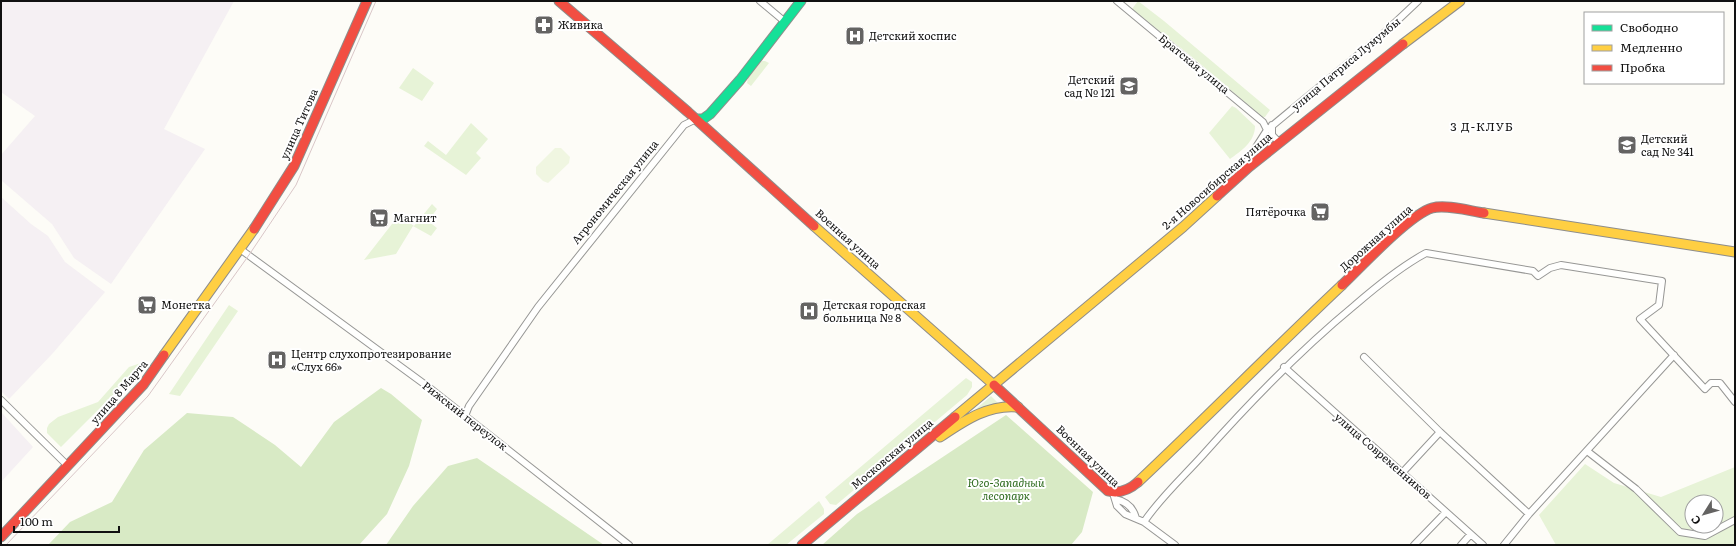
<svg xmlns="http://www.w3.org/2000/svg" width="1736" height="546" viewBox="0 0 1736 546" font-family="Literata,serif">
<style>
.industrial{fill:#f5f0f3}
.green{fill:#e7f3d7;fill-rule:evenodd}
.forest{fill:#d8eac5}
.pitch{fill:#f0f6e1}
.lines{fill:none;stroke-linecap:round;stroke-linejoin:round}
.street-casing{stroke:#979795;stroke-width:8}
.fast-casing{stroke:#8e8d8b;stroke-width:11}
.slow-casing{stroke:#8e8d8b;stroke-width:11}
.jam-casing{stroke:#8e8d8b;stroke-width:11}
.street{stroke:#fffffe;stroke-width:6}
.fast{stroke:#16e098;stroke-width:9}
.slow{stroke:#ffcf43;stroke-width:9}
.jam{stroke:#f24e42;stroke-width:9}
.tram{stroke:#d9c6c7;stroke-width:1}
.labels{text-anchor:middle;stroke-width:4;stroke-linejoin:round;paint-order:stroke}
.poi-label{font-size:11px;fill:#111;stroke:#fff;text-anchor:start}
.street-label{font-size:11px;fill:#111;stroke:#fff}
.park-label{font-size:11px;font-style:italic;fill:#2f6b1f;stroke:#fff}
.neighbourhood-label{font-size:12px;letter-spacing:1px;fill:#111;stroke:#fff}
</style>
<rect width="100%" height="100%" fill="#fdfcf7"/>
<path class="industrial" d="M1,1H234L164,129L205,149L111,284L74,258L52,224L1,180V155L35,116L1,92Z
M1,197L31,224L48,236L65,262L105,292L53,353L9,399L1,391Z
M1,412L33,447L1,482Z"/>
<path class="green" d="M1138,1L1164,21L1270,110L1265,117H1262L1197,61L1132,9Z
M762,61H765L769,63L751,86L747,83L748,78Z
M413,68L434,83L422,101L399,88Z
M1232,106L1236,108L1255,126C1255,142 1241,151 1230,159L1209,133Z
M471,123L488,139L476,153L481,158L466,175L424,146L428,141L446,155Z
M432,204L437,209L428,221L437,228L431,236L413,226L396,254L364,260L399,215L414,226Z
M229,305L238,311L180,396L169,394Z
M141,363L133,375L61,447L47,433V428L49,424L58,417L98,402L129,367Z
M966,378L972,382V387L967,395L836,505L830,504L825,497Z
M991,396L999,404L976,409Z
M1585,464L1614,483L1661,497L1735,467V545H1556L1539,515ZM1692,502H1716V526H1692Z
M819,501L824,509V514L786,545H767Z"/>
<path class="forest" d="M381,388L391,394L422,420L409,466L387,514L359,545H48L70,522L112,502L144,450L187,413L233,417L275,445L301,467L334,422Z
M1006,415L1093,492L1082,532L1071,545H822L857,514Z
M477,458L604,545H386L413,506L448,466Z"/>
<path class="pitch" d="M555,148H561L570,157L569,163L548,183L543,181L536,174V167Z"/>
<g class="lines">
<defs>
<path id="street" d="M760,1L784,21
M1117,1L1263,122L1267,130
M1272,125V135L1280,143
M1242,169L1267,130L1382,35L1418,1
M240,249L427,386L629,545
M1364,357L1440,432L1529,514
M1284,367L1483,545
M1,400L68,466
M465,416L469,406L538,307L684,125L696,119
M1587,451L1636,489L1680,532L1705,536L1735,520
M1402,473L1440,432
M1113,493L1117,506L1125,514L1144,522L1175,545
M1115,499C1125,501 1133,507 1136,518
M1144,522C1160,498 1183,477 1202,456C1250,402 1299,351 1355,305C1377,286 1400,267 1426,253L1533,271L1538,276L1550,268L1561,265L1662,281L1659,305L1640,319L1705,389L1711,383H1720L1735,402
M1414,545L1446,512
M1461,545L1470,535
M1504,545L1529,514L1674,355"/>
<path id="fast" d="M696,119H703L710,114L740,80L801,1"/>
<path id="slow" d="M1403,44L1460,1
M1484,213L1735,252
M814,226L994,385
M164,355L254,229
M955,417L1183,227L1217,196
M940,437C964,421 988,404 1018,407
M1138,482C1207,417 1273,350 1342,285"/>
<path id="jam" d="M559,1L688,112L814,226
M1217,196L1249,167L1403,44
M254,229L294,166L367,1
M1342,285C1362,266 1409,215 1432,208C1446,204 1470,211 1484,213
M994,385L1108,491C1120,494 1129,490 1138,482
M1,537L143,385L164,355
M802,545L955,417"/>
</defs>
<use href="#street" class="street-casing"/>
<use href="#fast" class="fast-casing"/>
<use href="#slow" class="slow-casing"/>
<use href="#jam" class="jam-casing"/>
<use href="#street" class="street"/>
<use href="#fast" class="fast"/>
<use href="#slow" class="slow"/>
<use href="#jam" class="jam"/>
<path class="tram" d="M6,545L148,396L249,255L296,185L376,1"/>
</g>
<defs>
<symbol id="pharmacy-square" viewBox="-11 -11 22 22"><rect x="-9" y="-9" width="18" height="18" rx="4" fill="#646362" stroke="#fff"/><path d="M-2-6h4v4h4v4h-4v4h-4v-4h-4v-4h4Z" fill="#fff"/></symbol>
<symbol id="hospital-square" viewBox="-11 -11 22 22"><rect x="-9" y="-9" width="18" height="18" rx="4" fill="#646362" stroke="#fff"/><path d="M-5-5h3v3.5h4V-5h3V5h-3V1.5h-4V5h-3Z" fill="#fff"/></symbol>
<symbol id="school-square" viewBox="-11 -11 22 22"><rect x="-9" y="-9" width="18" height="18" rx="4" fill="#646362" stroke="#fff"/><path d="M0-5L7-2L0 1L-7-2ZM-4 1L0 2.5L4 1V4Q0 6-4 4Z" fill="#fff"/></symbol>
<symbol id="supermarket-square" viewBox="-11 -11 22 22"><rect x="-9" y="-9" width="18" height="18" rx="4" fill="#646362" stroke="#fff"/><path d="M-6-5.5h2.5l.6 2H6L4.5 2H-2.5L-4.4-4H-6ZM-1.5 3.2a1.3 1.3 0 1 0 .1 0ZM3 3.2a1.3 1.3 0 1 0 .1 0Z" fill="#fff"/></symbol>
</defs>
<g fill-rule="evenodd">
<use href="#pharmacy-square" x="533" y="14" width="22" height="22"/>
<use href="#hospital-square" x="844" y="25" width="22" height="22"/>
<use href="#school-square" x="1118" y="75" width="22" height="22"/>
<use href="#school-square" x="1616" y="134" width="22" height="22"/>
<use href="#supermarket-square" x="1309" y="201" width="22" height="22"/>
<use href="#supermarket-square" x="368" y="207" width="22" height="22"/>
<use href="#supermarket-square" x="136" y="294" width="22" height="22"/>
<use href="#hospital-square" x="798" y="300" width="22" height="22"/>
<use href="#hospital-square" x="266" y="349" width="22" height="22"/>
</g>
<g class="labels">
<g class="poi-label">
<text x="558" y="29">Живика</text>
<text x="869" y="40">Детский хоспис</text>
<text x="1115" y="84" text-anchor="end">Детский<tspan x="1115" dy="13">сад № 121</tspan></text>
<text x="1641" y="143">Детский<tspan x="1641" dy="13">сад № 341</tspan></text>
<text x="1306" y="216" text-anchor="end">Пятёрочка</text>
<text x="393" y="222">Магнит</text>
<text x="161" y="309">Монетка</text>
<text x="823" y="309">Детская городская<tspan x="823" dy="13">больница № 8</tspan></text>
<text x="291" y="358">Центр слухопротезирование<tspan x="291" dy="13">«Слух 66»</tspan></text>
</g>
<g class="street-label">
<text transform="translate(1194 64) rotate(39)" y="4">Братская улица</text>
<text transform="translate(1346 64) rotate(-40)" y="4">улица Патриса Лумумбы</text>
<text transform="translate(299 124) rotate(-66)" y="4">улица Титова</text>
<text transform="translate(1217 181) rotate(-41)" y="4">2-я Новосибирская улица</text>
<text transform="translate(615 192) rotate(-51)" y="4">Агрономическая улица</text>
<text transform="translate(1376 238) rotate(-42)" y="4">Дорожная улица</text>
<text transform="translate(848 239) rotate(42)" y="4">Военная улица</text>
<text transform="translate(119 392) rotate(-49)" y="4">улица 8 Марта</text>
<text transform="translate(465 416) rotate(38)" y="4">Рижский переулок</text>
<text transform="translate(892 454) rotate(-40)" y="4">Московская улица</text>
<text transform="translate(1088 456) rotate(44)" y="4">Военная улица</text>
<text transform="translate(1383 456) rotate(41)" y="4">улица Современников</text>
</g>
<g class="park-label">
<text x="1006" y="487">Юго-Западный<tspan x="1006" dy="13">лесопарк</tspan></text>
</g>
<g class="neighbourhood-label">
<text x="1482" y="131">3 Д-КЛУБ</text>
</g>
</g>
<rect width="1736" height="546" fill="none" stroke="#111111" stroke-width="4"/>
<rect x="1584" y="12" width="140" height="72" fill="#ffffff" stroke="#a0a0a0"/>
<rect x="1592" y="25" width="20" height="6" fill="#16e098" stroke="#a0a0a0"/>
<text x="1620" y="32" font-size="12" fill="#111111">Свободно</text>
<rect x="1592" y="45" width="20" height="6" fill="#ffcf43" stroke="#a0a0a0"/>
<text x="1620" y="52" font-size="12" fill="#111111">Медленно</text>
<rect x="1592" y="65" width="20" height="6" fill="#f24e42" stroke="#a0a0a0"/>
<text x="1620" y="72" font-size="12" fill="#111111">Пробка</text>
<g transform="translate(1704 514) rotate(233)"><circle r="19" fill="#ffffff" stroke="#a0a0a0"/>
<path d="M0-3L7 15L0 10L-7 15Z" fill="#646362"/>
<text y="-6" font-size="11" font-weight="bold" text-anchor="middle" fill="#111111">С</text>
</g>
<path d="M14 526v6h105v-6" fill="none" stroke="#111111" stroke-width="2"/>
<text x="20" y="526" font-size="12" fill="#111111" stroke="#ffffff" stroke-width="3" paint-order="stroke">100 m</text>
</svg>
